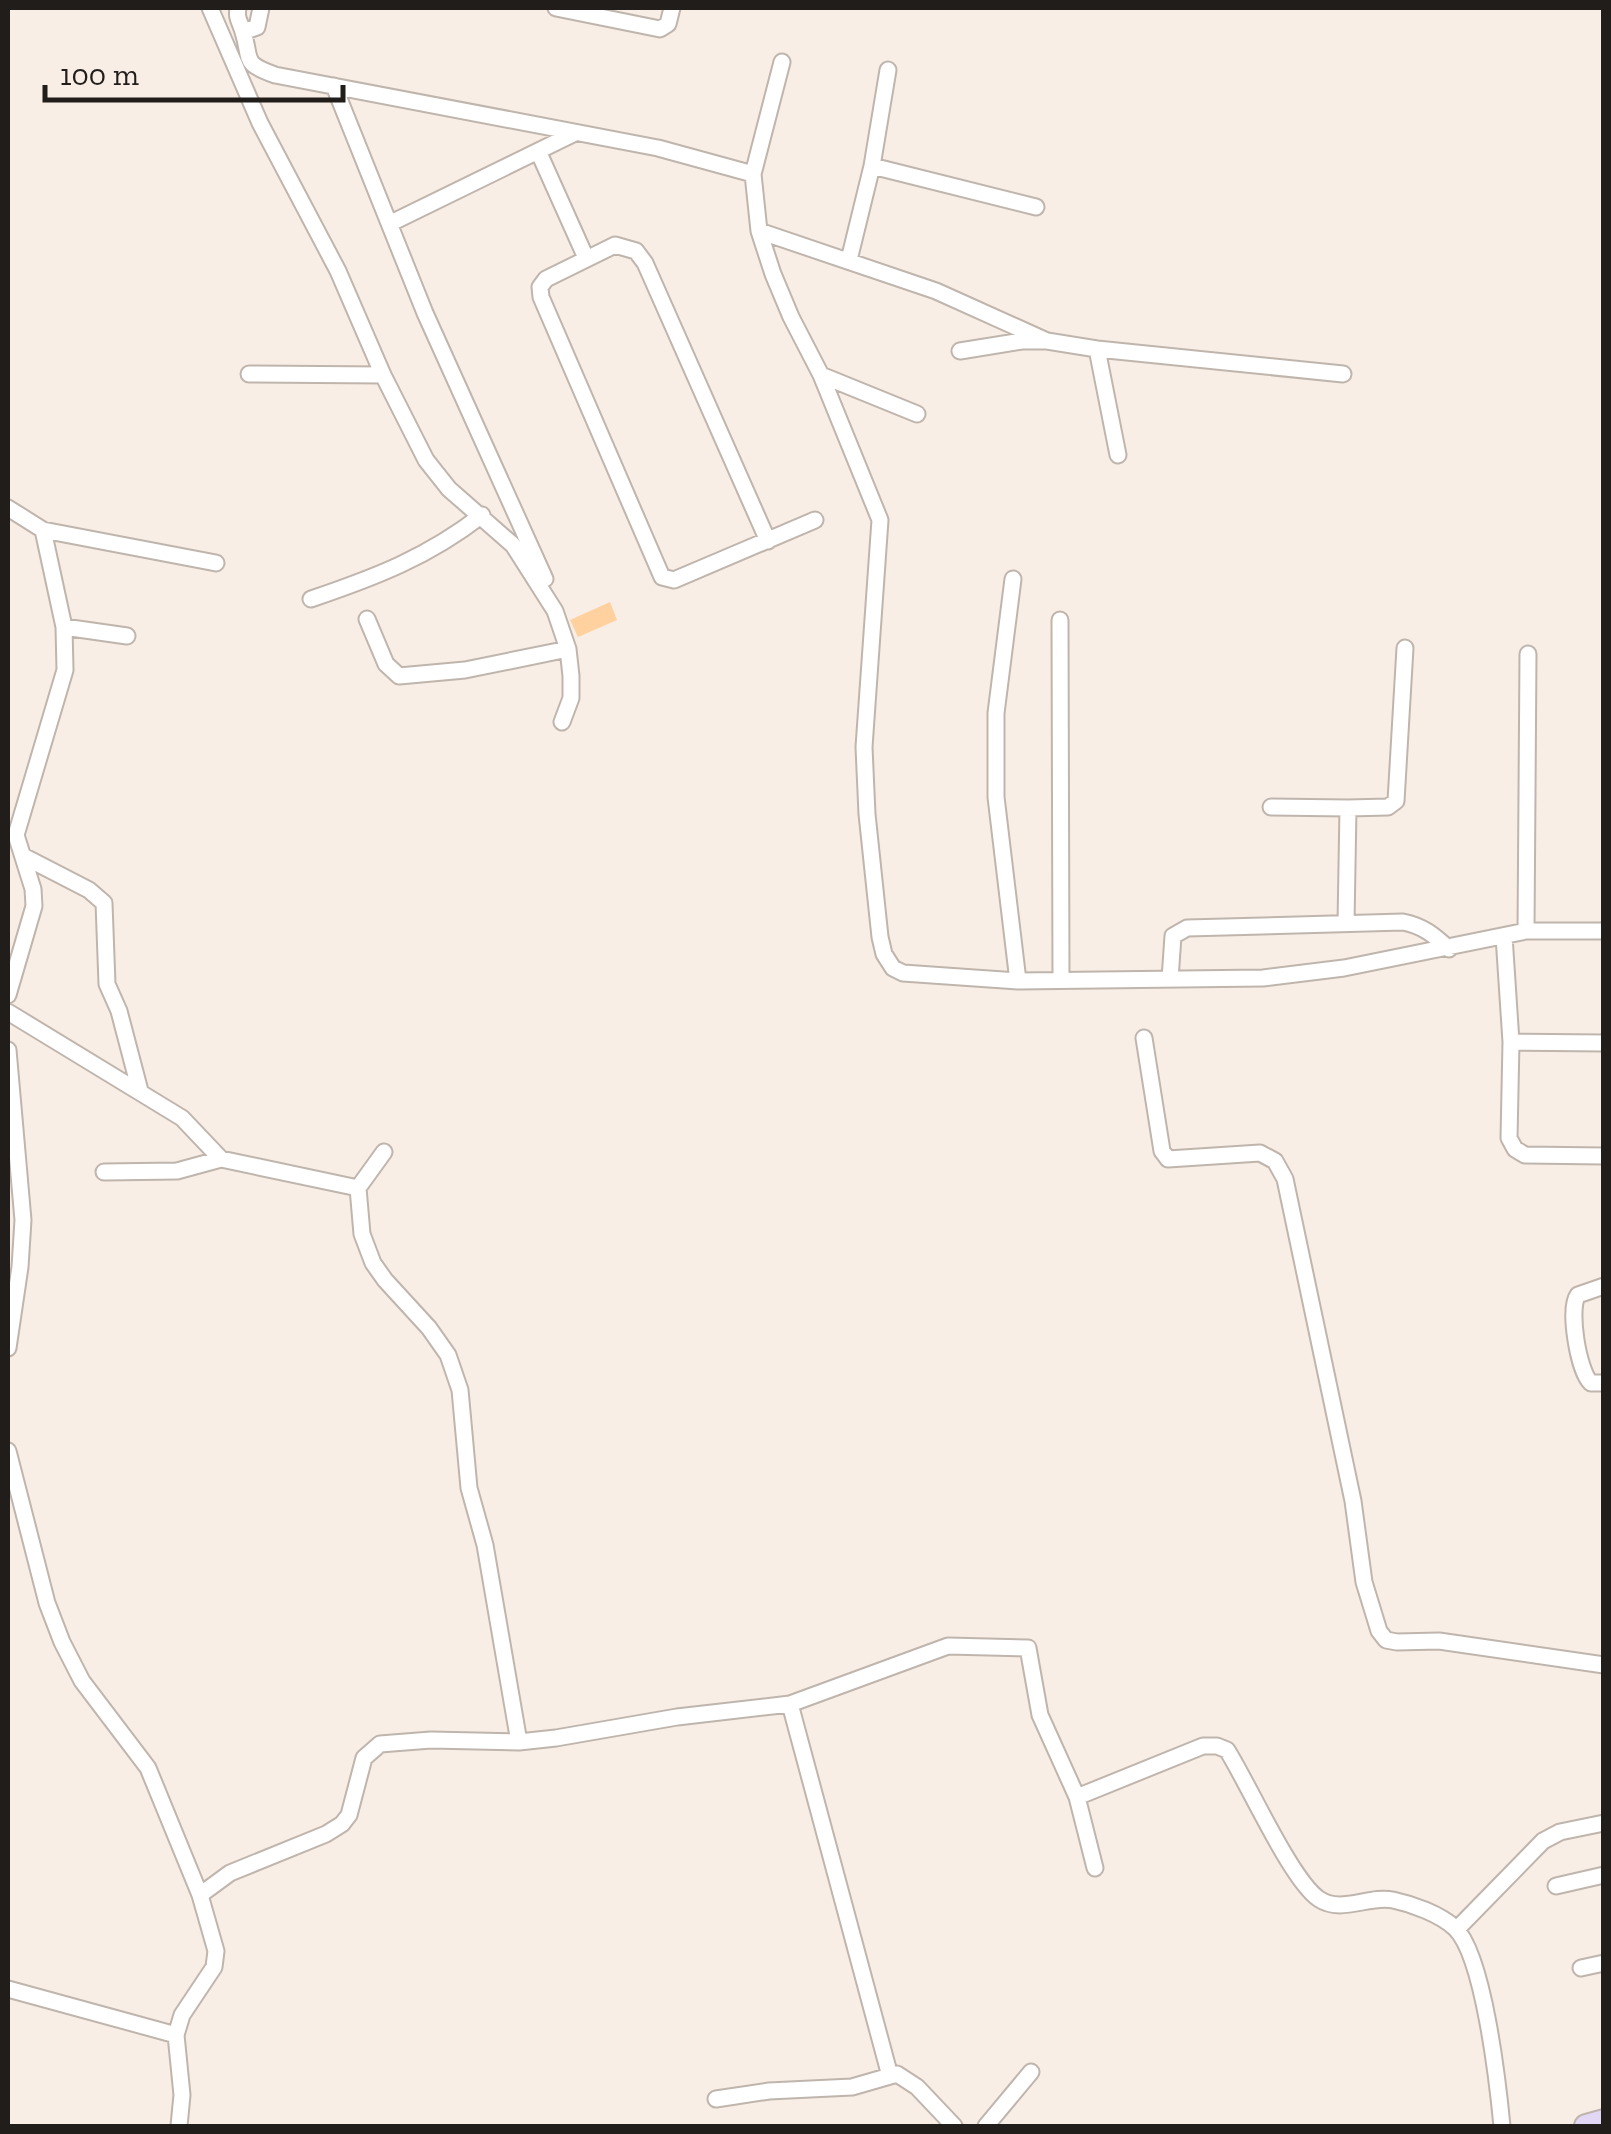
<svg xmlns="http://www.w3.org/2000/svg" width="1611" height="2134" viewBox="0 0 1611 2134" font-family="'Zilla Slab',serif">
<style>
.building{fill:#ffd19f}
.lines{fill:none;stroke-linecap:round;stroke-linejoin:round}
.street-casing{stroke:#bfb5ad;stroke-width:19}
.secondary-casing{stroke:#bfb5ad;stroke-width:26}
.street{stroke:#fff;stroke-width:15}
.secondary{stroke:#e2d8f5;stroke-width:22}
</style>
<rect width="100%" height="100%" fill="#f8eee5"/>
<path class="building" d="M610,602L617,620L578,637L570,620Z"/>
<g class="lines">
<defs>
<path id="street" d="M210,8L260,123L338,271L383,375L426,460L449,489L513,545L555,611L568,649L571,676V698L562,722
M238,8C236,19 240,21 243,32C252,60 241,63 275,75L658,148L753,174L759,231L773,274L791,317L821,375L880,520L864,747L867,814L880,937L884,954L893,968L903,973L1018,981L1263,978L1344,968L1526,931H1604
M556,8L660,29L668,24L672,8
M243,32L257,27L261,8
M334,86L425,313L545,579
M539,153L586,258
M872,166L1036,207
M753,174L782,62
M391,223L575,133
M759,231L936,291L1047,341L1097,349L1343,374
M849,260L872,166L888,70
M1097,349L1118,455
M960,351L1022,341H1043
M249,374L383,375
M821,375L917,414
M8,508L43,530L216,563
M768,541L645,263L636,251L615,245L546,279L540,287L541,297L662,577L674,580L815,520
M1013,579L996,713V797L1018,981
M311,599C376,577 428,557 482,515
M367,619L386,664L399,676L465,670L568,649
M1060,620L1061,980
M64,627L127,636
M1271,807L1348,808
M23,856L89,890L104,903L107,984L119,1011L140,1091
M1346,923L1348,808L1388,807L1396,801L1405,648
M1526,931L1528,654
M1504,936L1511,1042L1509,1138L1515,1149L1525,1155L1604,1156
M1170,979L1173,936L1187,928L1403,922C1423,926 1434,935 1449,949
M8,995L34,906L33,889L16,835L65,670L64,627L43,530
M8,1012L182,1118L221,1159
M1144,1038L1162,1151L1168,1159L1260,1153L1275,1161L1285,1179L1353,1501L1364,1582L1379,1631L1386,1640L1397,1642L1439,1641L1604,1665
M1511,1042L1604,1043
M8,1050L23,1220L20,1267L8,1348
M384,1152L358,1188L362,1234L373,1263L385,1280L429,1328L448,1355L460,1390L469,1488L485,1545L519,1742
M104,1172L177,1171L221,1159L358,1188
M1604,1286L1578,1295C1568,1308 1578,1371 1591,1383H1604
M8,1451L47,1603L62,1642L82,1681L148,1768L200,1895L216,1951L214,1967L182,2015L176,2035L182,2095L179,2126
M790,1704L890,2076
M1077,1797L1203,1746H1217L1227,1750C1248,1783 1291,1880 1319,1899C1341,1914 1369,1895 1393,1900C1412,1904 1440,1914 1455,1928C1484,1956 1498,2085 1502,2126
M1556,1886L1604,1875
M200,1895L230,1873L326,1834L342,1824L349,1815L364,1758L380,1744L431,1740L519,1742L556,1738L677,1717L790,1704L948,1646L1028,1648L1040,1715L1077,1797L1095,1868
M1457,1929L1543,1841L1560,1832L1604,1823
M1581,1968L1604,1963
M8,1989L176,2035
M716,2099L769,2091L852,2087L897,2074L917,2087L954,2126
M986,2126L1031,2072"/>
<path id="secondary" d="M1586,2126L1604,2121"/>
</defs>
<use href="#street" class="street-casing"/>
<use href="#secondary" class="secondary-casing"/>
<use href="#street" class="street"/>
<use href="#secondary" class="secondary"/>
</g>
<rect width="1611" height="2134" fill="none" stroke="#211d1a" stroke-width="20"/>
<path d="M45 85v15h298v-15" fill="none" stroke="#211d1a" stroke-width="5"/>
<text x="60" y="85" font-size="30" fill="#211d1a" stroke="#f8eee5" stroke-width="8" paint-order="stroke">100 m</text>
</svg>
